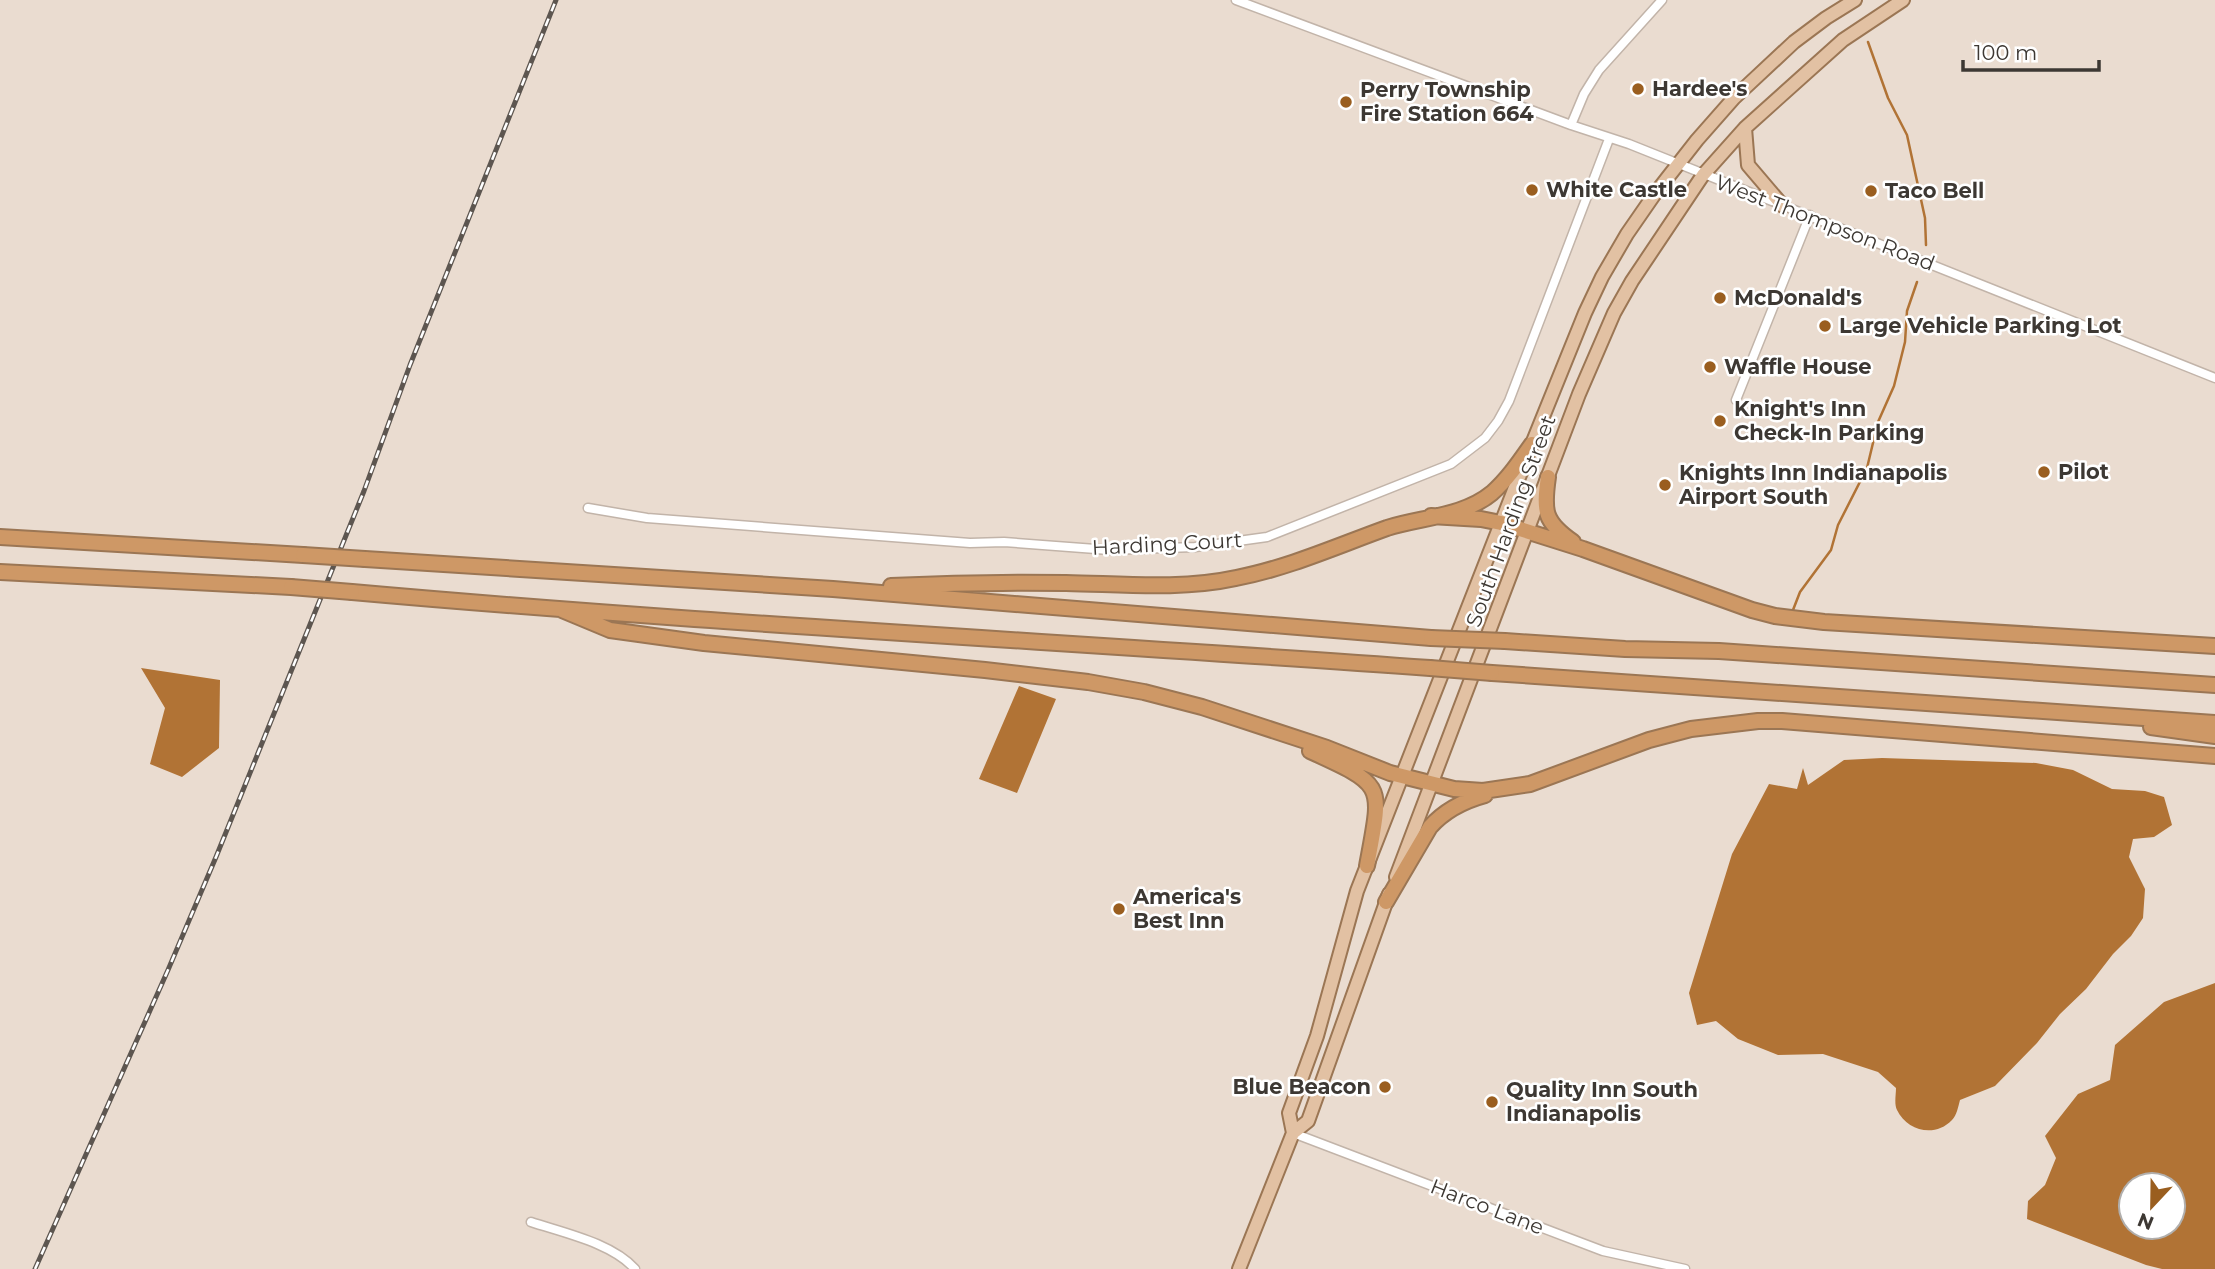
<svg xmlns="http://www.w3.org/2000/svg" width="2215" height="1269" viewBox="0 0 2215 1269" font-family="Montserrat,sans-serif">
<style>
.water{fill:#b17335;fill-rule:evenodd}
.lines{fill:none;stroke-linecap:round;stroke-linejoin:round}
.stream{stroke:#b17335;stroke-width:2.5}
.street-casing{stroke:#c2b4a9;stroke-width:11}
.primary-casing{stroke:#9b7654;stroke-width:16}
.highway-casing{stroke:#9b7654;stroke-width:18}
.street{stroke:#fff;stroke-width:8}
.primary{stroke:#e2c1a3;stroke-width:12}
.highway{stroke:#ce9866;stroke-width:14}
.rail-casing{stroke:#5d5650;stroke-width:5}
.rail{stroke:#fff;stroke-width:2.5;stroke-dasharray:8;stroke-linecap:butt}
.highway-bridge-casing{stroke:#9b7654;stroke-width:18;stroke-linecap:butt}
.highway-bridge{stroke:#ce9866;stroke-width:14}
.poi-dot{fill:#9a5e1f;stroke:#fff;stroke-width:2.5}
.labels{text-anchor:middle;stroke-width:5;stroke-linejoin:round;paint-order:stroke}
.poi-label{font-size:21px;font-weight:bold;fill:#3d3833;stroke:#fff;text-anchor:start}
.street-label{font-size:21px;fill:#3d3833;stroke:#fff}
</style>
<rect width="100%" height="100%" fill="#eadcd0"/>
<path class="water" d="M141,668L220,680L219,748L182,777L150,764L165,708Z
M1019,686L1056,699L1017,793L979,779Z
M1882,758L2036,763L2073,770L2112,789L2145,791L2164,797L2172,825L2154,837L2133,839L2129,857L2145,889L2143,918L2131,936L2113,954L2086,989L2060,1014L2037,1043L1995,1086L1960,1100C1958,1107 1957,1115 1952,1120C1935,1138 1907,1131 1897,1110C1894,1104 1896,1095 1896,1088L1878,1072L1823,1054L1778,1055L1738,1039L1716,1021L1697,1025L1689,993L1732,854L1769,784L1797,789L1803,768L1808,785L1844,760Z
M2215,983V1269H2162L2146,1265L2027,1219L2028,1201L2045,1185L2056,1158L2045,1136L2078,1094L2110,1080L2115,1045L2164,1002ZM2131,1185H2173V1227H2131Z"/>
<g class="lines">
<path class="stream" d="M1868,42L1888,98L1907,135L1925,218L1926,245
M1793,610L1800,592L1831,550L1838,525L1867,468L1878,422L1894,386L1905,342L1907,311L1917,282"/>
<defs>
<path id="street" d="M1236,0L1571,125L1629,144L2215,378
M1571,125L1584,94L1599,70L1662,0
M1736,400L1810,215
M588,508L647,518L970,543L1004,542L1109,550L1195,547L1267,537L1451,464L1485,438L1498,421L1509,401L1609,139
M1293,1133L1603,1251L1685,1269
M531,1222C564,1233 612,1243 635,1269"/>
<path id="primary" d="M1745,128L1748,165L1783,206
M1396,877L1579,394L1614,313L1632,281L1703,175L1745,128L1843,40L1903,0
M1293,1133L1308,1121L1389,894
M1239,1269L1293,1133L1289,1113L1317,1036L1357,891L1532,444L1585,313L1602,277L1627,234L1654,195L1697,140L1734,98L1794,42L1826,18L1855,0"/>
<path id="highway" d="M1548,477C1543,511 1544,522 1573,542
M1431,516L1481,519L1501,523L1583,549L1752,610L1775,616L1824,622L2215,646
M0,537L303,555
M365,559L833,589L1431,638
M0,572L291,587
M891,586C949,583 1007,582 1066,583C1122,584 1181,590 1236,578C1288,568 1337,546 1387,528C1421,517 1463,517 1492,493C1508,479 1520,461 1532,444
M352,592C711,624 1071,642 1430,668
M562,610L610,630L704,643L985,670L1088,682L1144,692L1202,707L1327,748L1390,773L1454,789L1483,791L1530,784L1649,740L1691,729L1758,721H1782L2215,756
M1505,641L1625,649L1719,651L2215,685
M1492,673L2215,723
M2151,727L2215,736
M1310,751C1387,786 1382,784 1367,866
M1386,902L1430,827C1445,810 1463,801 1485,795"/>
</defs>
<use href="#street" class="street-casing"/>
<use href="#primary" class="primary-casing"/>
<use href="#highway" class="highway-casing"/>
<use href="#street" class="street"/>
<use href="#primary" class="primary"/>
<use href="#highway" class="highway"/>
<defs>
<path id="rail" d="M35,1269L168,970L216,857L364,491L410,365L556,0"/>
</defs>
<use href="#rail" class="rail-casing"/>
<use href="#rail" class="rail"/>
<defs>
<path id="highway-bridge" d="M303,555L365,559
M291,587L352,592
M1431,638L1505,641
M1430,668L1492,673"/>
</defs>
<use href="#highway-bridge" class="highway-bridge-casing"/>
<use href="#highway-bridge" class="highway-bridge"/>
</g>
<g class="poi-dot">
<circle cx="1638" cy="89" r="7"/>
<circle cx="1346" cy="102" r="7"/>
<circle cx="1532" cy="190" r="7"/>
<circle cx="1871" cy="191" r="7"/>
<circle cx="1720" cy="298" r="7"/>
<circle cx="1825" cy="326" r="7"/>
<circle cx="1710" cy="367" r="7"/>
<circle cx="1720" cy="421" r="7"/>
<circle cx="2044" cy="472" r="7"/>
<circle cx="1665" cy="485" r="7"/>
<circle cx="1119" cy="909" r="7"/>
<circle cx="1385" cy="1087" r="7"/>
<circle cx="1492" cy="1102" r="7"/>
</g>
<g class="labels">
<g class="poi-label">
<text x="1652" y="96">Hardee's</text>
<text x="1360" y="97">Perry Township<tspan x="1360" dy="24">Fire Station 664</tspan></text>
<text x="1546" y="197">White Castle</text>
<text x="1885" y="198">Taco Bell</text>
<text x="1734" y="305">McDonald's</text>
<text x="1839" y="333">Large Vehicle Parking Lot</text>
<text x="1724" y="374">Waffle House</text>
<text x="1734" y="416">Knight's Inn<tspan x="1734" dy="24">Check-In Parking</tspan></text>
<text x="2058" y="479">Pilot</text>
<text x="1679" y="480">Knights Inn Indianapolis<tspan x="1679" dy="24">Airport South</tspan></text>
<text x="1133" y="904">America's<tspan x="1133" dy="24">Best Inn</tspan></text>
<text x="1371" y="1094" text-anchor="end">Blue Beacon</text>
<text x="1506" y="1097">Quality Inn South<tspan x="1506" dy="24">Indianapolis</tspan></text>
</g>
<g class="street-label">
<text transform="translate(1825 223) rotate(21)" y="7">West Thompson Road</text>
<text transform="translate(1511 521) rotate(-70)" y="7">South Harding Street</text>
<text transform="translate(1167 544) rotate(-3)" y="7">Harding Court</text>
<text transform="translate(1487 1207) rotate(21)" y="7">Harco Lane</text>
</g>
</g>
<g transform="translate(2152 1206) rotate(202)"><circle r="33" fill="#ffffff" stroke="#b1afad" stroke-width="2"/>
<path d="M0-5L12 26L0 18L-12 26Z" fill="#9a5e1f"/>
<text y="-10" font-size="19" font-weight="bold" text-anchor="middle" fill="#3d3833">N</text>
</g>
<path d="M1963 60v10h136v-10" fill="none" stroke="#3d3833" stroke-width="3.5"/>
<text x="1974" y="60" font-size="21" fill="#3d3833" stroke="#ffffff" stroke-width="5" paint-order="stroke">100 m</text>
</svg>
